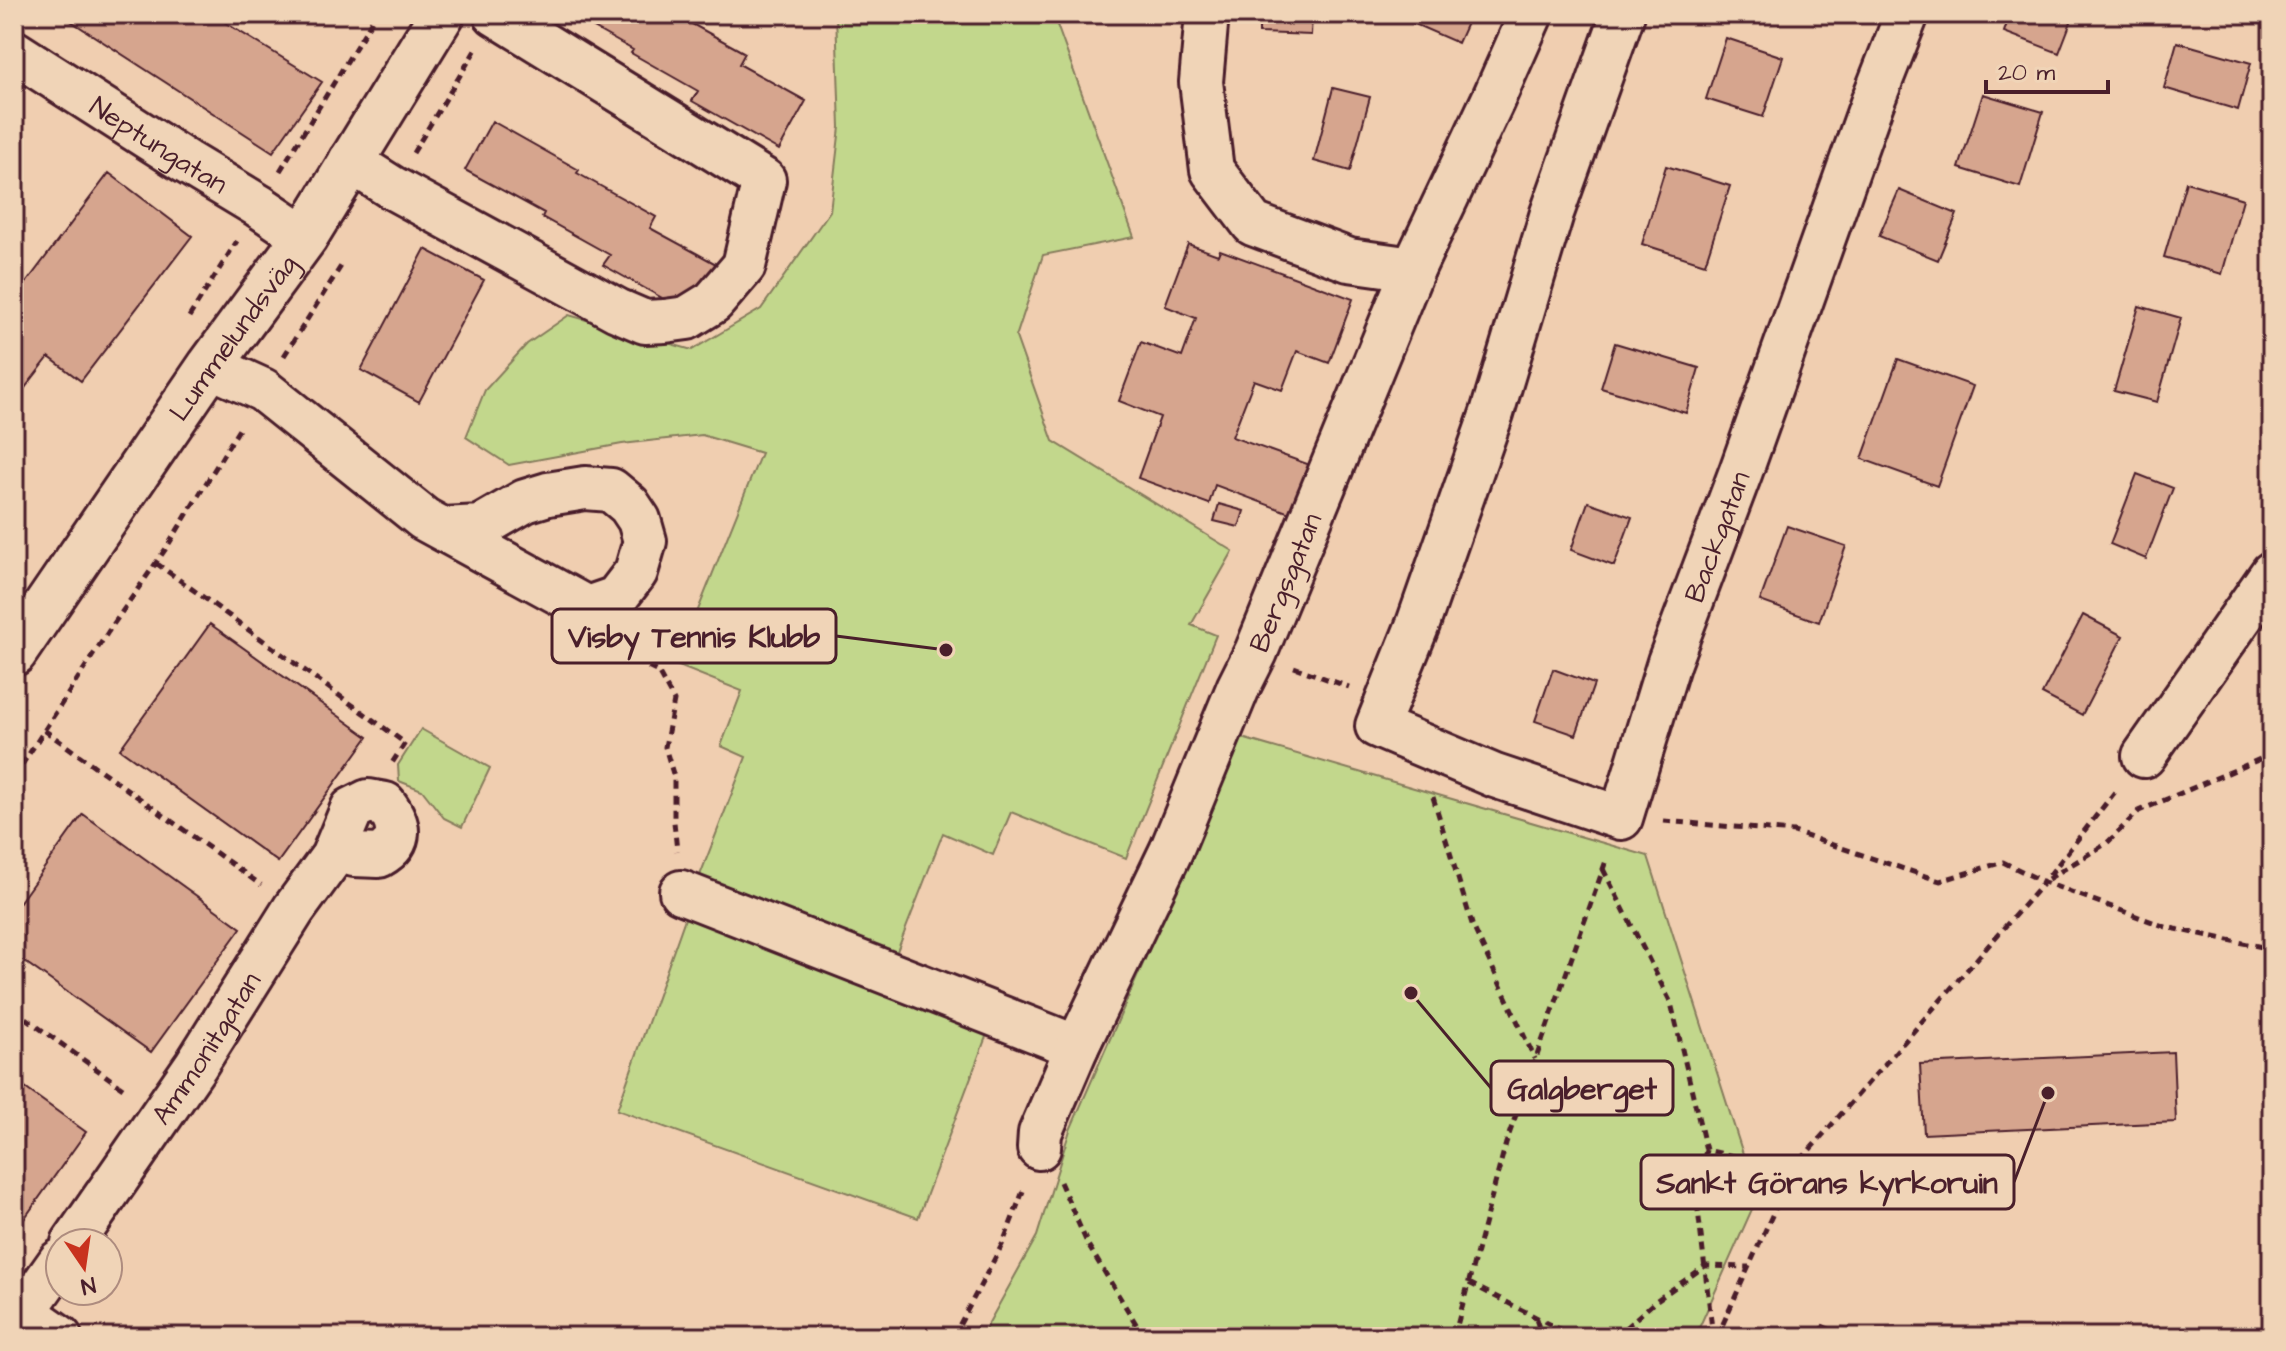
<svg xmlns="http://www.w3.org/2000/svg" width="2286" height="1351" viewBox="0 0 2286 1351" font-family="'Architects Daughter',sans-serif">
<style>
.green{fill:#c2d78c;stroke:#867b5c;stroke-width:2}
.building{fill:#d6a58e;stroke:#4a1f2b;stroke-width:2}
.lines{fill:none;stroke-linecap:round;stroke-linejoin:round}
.minor-casing{stroke:#4a1f2b;stroke-width:48}
.major-casing{stroke:#4a1f2b;stroke-width:50}
.path{stroke:#4a1f2b;stroke-width:5;stroke-dasharray:8 6;stroke-linecap:butt}
.minor{stroke:#f0d4b7;stroke-width:42}
.major{stroke:#f0d4b7;stroke-width:44}
.labels{text-anchor:middle;stroke-width:8;stroke-linejoin:round;paint-order:stroke}
.street-label{font-size:28px;fill:#4a1f2b;stroke:#f0d4b7}
.leader{fill:none;stroke:#4a1f2b;stroke-width:3}
.callout-dot{fill:#4a1f2b;stroke:#f0d4b7;stroke-width:3}
.callout{fill:#f0d4b7;stroke:#4a1f2b;stroke-width:3}
.callout-label{font-size:30px;text-anchor:middle;font-weight:bold;fill:#4a1f2b}
</style>
<rect width="100%" height="100%" fill="#f0ceb0"/>
<filter id="ink" filterUnits="userSpaceOnUse"><feTurbulence type="fractalNoise" baseFrequency=".0125" numOctaves="2"/><feDisplacementMap in="SourceGraphic" scale="16" xChannelSelector="R" yChannelSelector="G"/><feConvolveMatrix kernelMatrix="1 2 1 2 8 2 1 2 1" color-interpolation-filters="sRGB"/></filter>
<g filter="url(#ink)">
<path class="green" d="M836,14H1053L1134,237L1043,255L1016,337L1053,441L1233,551L1191,625L1216,635L1126,858L1011,812L993,855L943,833L896,954L699,878L746,757L721,746L742,691L676,665L761,453L702,435L622,444L509,465L466,437L485,390L527,344L569,315L692,350L761,309L830,211L840,127Z
M421,729L490,768L462,827L444,818L422,790L399,781L398,765Z
M1242,738L1648,856L1757,1198L1695,1337H981L1037,1236L1070,1130Z
M688,910L990,1026L918,1218L617,1110Z"/>
<path class="building" d="M60,14H211L322,82L273,152Z
M569,14H674L745,53L739,64L806,101L779,150L692,101L698,91L631,53L633,50Z
M1259,14H1312L1311,35L1259,33Z
M1413,14H1471L1458,43L1410,22Z
M2010,14H2074L2059,53L2004,32Z
M1726,38L1783,57L1763,117L1706,99Z
M2177,42L2251,63L2238,110L2164,88Z
M1333,88L1370,97L1350,171L1314,161Z
M1983,94L2043,112L2020,187L1959,168Z
M492,121L579,170L577,173L656,217L650,228L718,265L691,314L603,265L610,255L542,217L544,213L465,170Z
M1666,166L1730,186L1705,264L1642,244Z
M109,173L192,236L81,381L49,357L14,402V299Z
M2186,182L2243,199L2222,274L2164,257Z
M1899,190L1957,214L1938,260L1879,236Z
M1188,244L1218,255L1220,250L1353,299L1329,363L1297,351L1282,390L1254,380L1232,437L1313,466L1295,515L1215,485L1209,504L1138,478L1160,417L1119,401L1141,342L1182,357L1196,318L1165,306Z
M425,249L484,280L419,402L361,370Z
M2139,306L2181,318L2157,402L2114,391Z
M1615,343L1699,368L1686,413L1601,388Z
M1898,359L1973,386L1937,486L1862,459Z
M2137,474L2173,488L2146,559L2110,544Z
M1588,502L1632,517L1614,566L1571,550Z
M1219,504L1244,511L1239,527L1214,521Z
M1787,526L1846,546L1819,622L1760,601Z
M2083,615L2123,636L2082,715L2042,694Z
M210,624L368,737L278,862L120,749Z
M1553,669L1594,684L1576,735L1535,721Z
M83,814L241,928L151,1052L14,954V910Z
M2173,1052L2176,1122L1924,1134L1920,1064Z
M14,1080L86,1132L14,1233Z
M1823,1325L1851,1337H1818Z"/>
<g class="lines">
<defs>
<g id="minor">
<path d="M1207,14L1201,82L1212,170L1253,224L1349,260L1413,269"/>
<path id="s1" d="M1623,14L1552,213L1492,413L1418,624L1377,726L1495,776L1621,818L1669,662L1741,471L1872,103L1907,14"/>
<path id="s2" d="M14,52L186,162L259,206L305,237"/>
<path d="M350,161L391,187L617,310L645,322L665,321L687,318L713,302L744,266L764,180L495,14"/>
<path d="M210,366L263,390L424,519L587,608L616,598L636,572L645,541L639,520L629,505L611,490L585,488L548,494L525,501L480,527L444,529"/>
<path d="M2144,756L2272,573"/>
<path d="M681,892L1077,1047"/>
<path id="s3" d="M1039,1148L1040,1133L1077,1047L1171,851L1238,688L1256,652L1413,269L1492,102L1531,14"/>
<path id="s4" d="M73,1243L196,1065L294,909L332,857L352,809L368,801L385,804C400,824 404,842 379,856L354,855L336,849"/>
<path d="M14,1305L60,1337"/>
<path d="M14,1326L60,1261"/>
</g>
<g id="major">
<path id="s5" d="M14,653L210,366L305,237L442,14"/>
</g>
</defs>
<use href="#minor" class="minor-casing"/>
<use href="#major" class="major-casing"/>
<path class="path" d="M413,153L476,49
M280,171L376,14
M189,317L237,241
M284,356L343,263
M156,563L405,743L392,763
M621,639L628,657L658,672L674,701L665,747L674,777V822L677,851
M1294,667L1349,687
M44,730L261,885
M14,777L108,632L167,547L241,426
M1433,797L1472,924L1535,1059
M1664,821L1794,832L1940,881L2003,862L2044,882L2166,927L2272,949
M1603,869L1671,1003L1706,1150
M2048,879L2107,843L2139,811L2272,754
M14,1010L127,1091
M1060,1182L1088,1245L1144,1337
M1469,1283L1575,1337
M1536,1319L1542,1337
M953,1337L1003,1243L1025,1186
M1454,1337L1506,1143L1607,858
M1615,1337L1657,1300L1705,1266L1749,1267
M1713,1337L1696,1193L1706,1150L1793,1169
M1717,1337L1793,1169L2044,882L2118,788"/>
<use href="#minor" class="minor"/>
<use href="#major" class="major"/>
</g>
</g>
<g class="labels">
<g class="street-label">
<text dy="10" stroke="none"><textPath href="#s2" startOffset="172">Neptungatan</textPath></text>
<text dy="10" stroke="none"><textPath href="#s5" startOffset="384">Lummelundsväg</textPath></text>
<text dy="10" stroke="none"><textPath href="#s1" startOffset="1312">Backgatan</textPath></text>
<text dy="10" stroke="none"><textPath href="#s3" startOffset="618">Bergsgatan</textPath></text>
<text dy="10" stroke="none"><textPath href="#s4" startOffset="236">Ammonitgatan</textPath></text>
</g>
</g>
<path class="leader" d="M946 650L836 636M1411 993L1491 1088M2048 1093L2014 1182"/>
<g class="callout-dot">
<circle cx="946" cy="650" r="8"/>
<circle cx="1411" cy="993" r="8"/>
<circle cx="2048" cy="1093" r="8"/>
</g>
<g class="callout">
<rect x="552" y="609" width="284" height="54" rx="8"/>
<rect x="1491" y="1061" width="182" height="54" rx="8"/>
<rect x="1641" y="1155" width="373" height="54" rx="8"/>
</g>
<g class="callout-label">
<text x="694" y="647">Visby Tennis Klubb</text>
<text x="1582" y="1099">Galgberget</text>
<text x="1827" y="1193">Sankt Görans kyrkoruin</text>
</g>
<rect width="2286" height="1351" fill="none" stroke="#f0d4b7" stroke-width="48"/>
<rect x="24" y="24" width="2238" height="1303" fill="none" stroke="#4a1f2b" stroke-width="3" filter="url(#ink)"/>
<g transform="translate(84 1267) rotate(167)"><circle r="38" fill="#f0d4b7" stroke="#ae8c7f" stroke-width="2"/>
<path d="M0-6L14 30L0 20L-14 30Z" fill="#c8321e"/>
<text y="-12" font-size="22" font-weight="bold" text-anchor="middle" fill="#4a1f2b">N</text>
</g>
<path d="M1986 80v12h122v-12" fill="none" stroke="#4a1f2b" stroke-width="4"/>
<text x="1998" y="80" font-size="24" fill="#4a1f2b" stroke="#f0d4b7" stroke-width="6" paint-order="stroke">20 m</text>
</svg>
